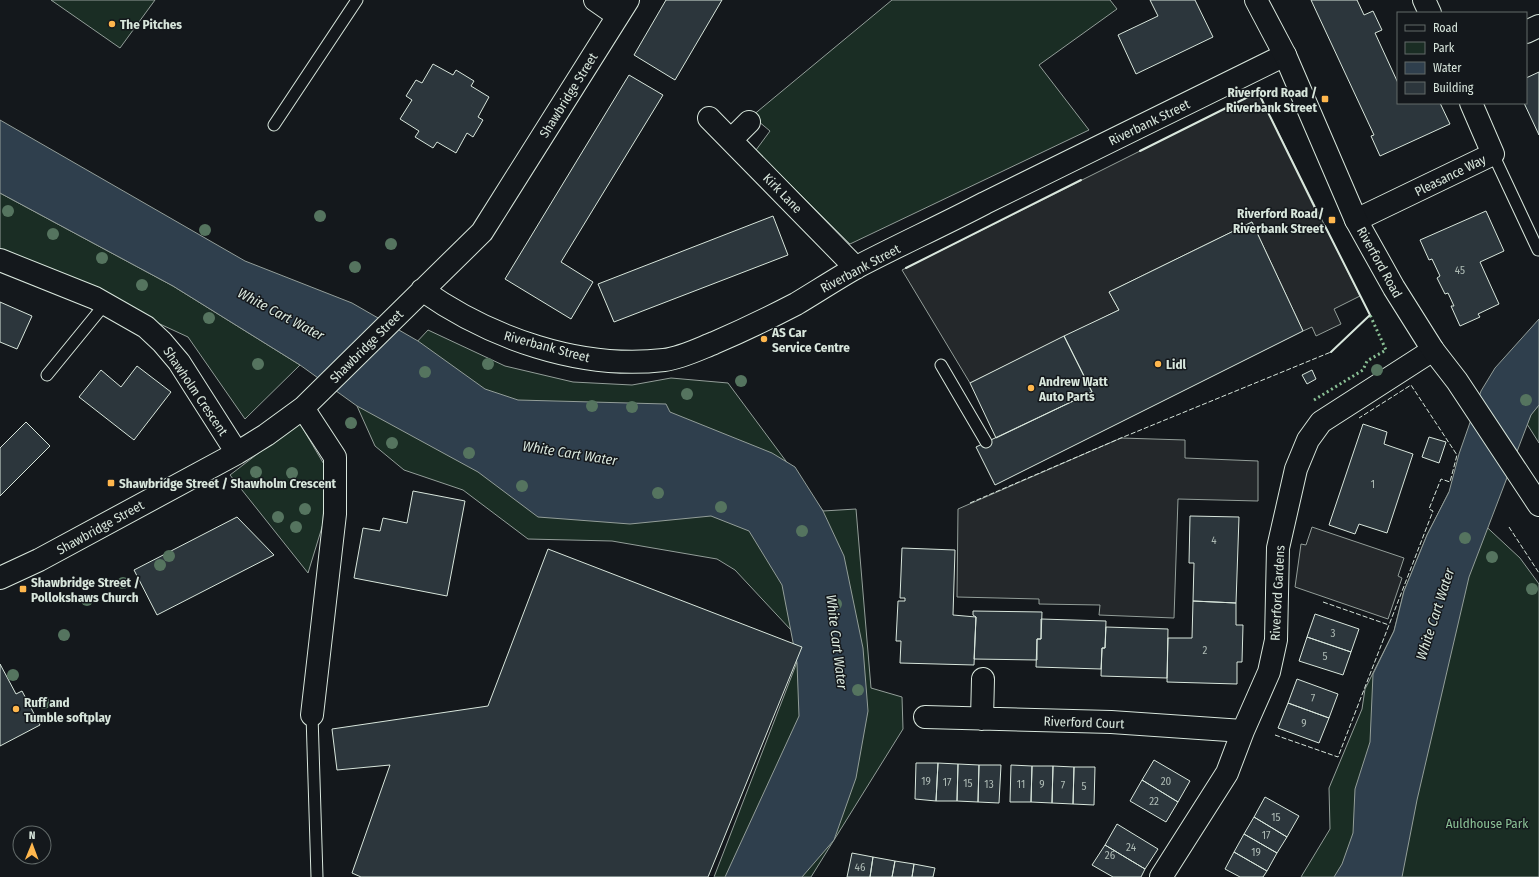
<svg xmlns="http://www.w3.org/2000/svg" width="1539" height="877" viewBox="0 0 1539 877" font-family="'Fira Sans Condensed',sans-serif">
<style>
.green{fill:#1a2d24;stroke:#939e99}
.parking{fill:#24282b;stroke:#939e99}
.water{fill:#2f3f4d;stroke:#939e99}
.building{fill:#2c363c;stroke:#d8e6dc}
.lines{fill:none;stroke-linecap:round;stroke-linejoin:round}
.service-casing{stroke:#d8e6dc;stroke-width:13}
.minor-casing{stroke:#d8e6dc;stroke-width:24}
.tertiary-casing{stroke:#d8e6dc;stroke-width:24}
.service{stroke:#14181c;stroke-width:11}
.minor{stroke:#14181c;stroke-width:22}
.tertiary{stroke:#14181c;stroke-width:22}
.hedge{stroke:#8ac095;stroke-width:3;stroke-dasharray:2 3;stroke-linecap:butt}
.fence{stroke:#d8e6dc;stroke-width:1;stroke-dasharray:5 2;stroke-linecap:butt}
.wall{stroke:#d8e6dc;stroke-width:2}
.tree{fill:#55745f}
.poi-dot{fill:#ffb74d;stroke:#14181c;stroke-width:1.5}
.labels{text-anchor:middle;stroke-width:3;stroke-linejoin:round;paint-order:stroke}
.number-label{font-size:11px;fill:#adbab4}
.poi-label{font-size:13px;font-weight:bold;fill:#d8e6dc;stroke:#14181c;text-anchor:start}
.street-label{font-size:13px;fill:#d8e6dc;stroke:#14181c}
.park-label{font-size:13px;fill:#8ac095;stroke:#14181c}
.water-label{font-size:14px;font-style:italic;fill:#d8e6dc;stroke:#14181c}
</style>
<rect width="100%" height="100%" fill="#14181c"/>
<path class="green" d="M51,0H155L120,48Z
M892,0H1110L1117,9L1039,65L1089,130L850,244L756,150L770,131L752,116Z
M0,193L173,286L300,365L245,419L188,337L0,250Z
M428,330L505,366L573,382L632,385L671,378L728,383L823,511L856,509L871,688L902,697L903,729L811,877H714L804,644L735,570L717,559L612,541L528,539L463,490L404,470L375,446L357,406Z
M1539,405V443L1527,424L1531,414Z
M299,422L325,466L323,524L308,573L230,475Z
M1449,492L1520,558L1539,584V877H1301L1330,829L1329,788L1362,709L1365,689L1394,631L1404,591L1427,535Z"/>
<path class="parking" d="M1258,92L1360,296L1334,309L1341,324L1316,336L1312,327L1303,331L1252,222L1109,292L1119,310L970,383L902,270Z
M1121,438L1185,440V458L1258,461V501L1178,499L1174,618L1099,615L1100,605L1039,604V599L957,597L958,509Z
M1312,527L1404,558L1398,576L1402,578L1388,619L1295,587L1301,544L1306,545Z"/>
<path class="water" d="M0,120L245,261L352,303L418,341L485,389L518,400L666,404L670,412L772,453L795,467L823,511L844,556L863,648L868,711L856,778L834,840L802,877H725L799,716L797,663L782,585L749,531L711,516L630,524L538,517L478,472L357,406L300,365L173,286L0,193Z
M1539,319V405L1531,415L1469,577L1417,800L1402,877H1334L1342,864L1353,833L1355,789L1370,742L1373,674L1394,631L1404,591L1427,535L1449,492L1459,454L1481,391L1495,368Z"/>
<path class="building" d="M666,0H722L675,80L634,55Z
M1150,0H1195L1213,37L1136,74L1118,35L1158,16Z
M1311,0H1357L1364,15L1373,11L1382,30L1375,33L1398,83V103H1440L1450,124L1380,156L1371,136L1374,135Z
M433,64L453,75L456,70L474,81L471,86L489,97L478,117L483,120L473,137L467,133L456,153L437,142L433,148L415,137L419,131L400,119L412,100L406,96L416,80L422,83Z
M1539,72V135L1524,103H1526V78Z
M629,75L663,95L561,262L593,282L571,319L505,279Z
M1486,211L1504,251L1480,262L1499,304L1478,314L1480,317L1460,326L1451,306H1454L1448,293L1445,294L1437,278L1440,276L1432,259L1429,260L1420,240Z
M773,216L788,255L614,322L598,284Z
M1252,222L1303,331L995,485L976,447L1092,392L1064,336L1119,310L1109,292Z
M0,302L32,316L17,349L0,342Z
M1064,336L1092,392L996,438L970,383Z
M137,366L171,392L134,440L79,397L101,370L121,387Z
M1312,370L1316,379L1307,384L1302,375Z
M26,422L50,446L0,496V448Z
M1363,424L1387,432L1384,444L1413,454L1387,533L1359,524L1355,534L1329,525Z
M1429,437L1446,442L1439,463L1422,457Z
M413,491L465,501L447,596L354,578L363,528L380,531L383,518L407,523Z
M1190,516L1239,517L1236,603L1193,601L1194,563H1189Z
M237,517L274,555L157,615L134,570Z
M902,548L955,550L953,615L976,617L974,665L900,663L901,641H896L898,601H905V598H900Z
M548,549L802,647L708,877H361L352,873L390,765L337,770L332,729L488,706Z
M1193,601L1236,603V625H1243L1242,662H1237V684L1167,682L1168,638H1192Z
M973,611L1042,612L1041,639H1037V660L974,659L976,617L973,615Z
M1315,614L1359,629L1351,652L1307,637Z
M1041,619L1106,621L1105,648H1102L1101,669L1036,667L1037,639H1041Z
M1106,627L1168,629L1167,678L1101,676L1102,648H1105Z
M1307,637L1351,652L1343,675L1299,661Z
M0,664L16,694L22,691L40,725L0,746Z
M1297,679L1338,694L1329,718L1288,703Z
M1288,703L1329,718L1319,743L1278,728Z
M1154,760L1190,781L1178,802L1142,780Z
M916,763H938L936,801L915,799Z
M938,763L958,764L957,801H936Z
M958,764L979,765L978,802L957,801Z
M979,765H1001L999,803L978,802Z
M1011,765L1032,766L1031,802H1010Z
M1032,766H1053L1052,803L1031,802Z
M1053,766L1074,767L1073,804L1052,803Z
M1074,767H1095L1094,805L1073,804Z
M1142,780L1178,802L1166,822L1130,801Z
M1265,797L1299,816L1287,837L1254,817Z
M1254,817L1287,837L1277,853L1244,834Z
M1117,824L1158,849L1145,869L1105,845Z
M1244,834L1277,853L1267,871L1234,852Z
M1105,845L1145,869L1141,877H1113L1092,865Z
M1234,852L1267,871L1263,877H1240L1225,869Z
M852,853L873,857L870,877H847Z
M873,857L895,861L892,877H870Z
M895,861L914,864L912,877H892Z
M914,864L935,868L933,877H912Z"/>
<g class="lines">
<defs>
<path id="service" d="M274,125L357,0
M1493,154L1538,250
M941,365L986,442
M47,375L105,304
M312,715L317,877"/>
<path id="minor" d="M595,0L618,16
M1424,0L1430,13
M1526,32L1539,26
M709,118L856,268
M731,140L749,122
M1356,220L1493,154L1471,103
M0,260L95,298L146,327L162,342L179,362L237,453
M422,290C490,338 580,370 664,360C681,358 699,349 714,343C742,331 769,318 796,304C816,292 836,279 857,267C899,245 943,225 985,203C1085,153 1185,104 1285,55
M303,408L335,457V514L312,715
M0,578L39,560L237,453L266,435L303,408L482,232L628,0
M925,717L1111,722L1243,731
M982,719L983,679
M1161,877L1227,773L1243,731L1269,672L1276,640L1278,548L1296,469L1308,440L1321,422L1433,350"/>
<path id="tertiary" d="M1256,0L1285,55L1356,220L1394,288L1433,350L1457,381L1539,505"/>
</defs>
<use href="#service" class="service-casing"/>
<use href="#minor" class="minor-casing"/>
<use href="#tertiary" class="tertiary-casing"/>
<use href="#service" class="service"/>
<use href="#minor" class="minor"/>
<use href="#tertiary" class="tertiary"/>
<path class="hedge" d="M1314,400L1363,370L1367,361L1386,350L1370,315"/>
<path class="fence" d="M970,503L1121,438L1331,352
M1509,527L1539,573
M1323,602L1389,625
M1275,735L1338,757L1433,511L1429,509L1441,479L1450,482L1457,455L1411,385L1359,418"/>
<path class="wall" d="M1140,151L1258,92L1320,218
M1325,226L1370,315L1331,352
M906,268L1081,180"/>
</g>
<g class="tree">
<circle cx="8" cy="211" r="6"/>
<circle cx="320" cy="216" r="6"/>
<circle cx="205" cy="230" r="6"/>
<circle cx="53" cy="234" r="6"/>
<circle cx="391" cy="244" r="6"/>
<circle cx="102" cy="258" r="6"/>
<circle cx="355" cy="267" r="6"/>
<circle cx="142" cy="285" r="6"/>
<circle cx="209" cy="318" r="6"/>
<circle cx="258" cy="364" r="6"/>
<circle cx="488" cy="364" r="6"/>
<circle cx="1377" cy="370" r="6"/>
<circle cx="425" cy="372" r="6"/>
<circle cx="741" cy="381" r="6"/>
<circle cx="687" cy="394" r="6"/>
<circle cx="1526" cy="400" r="6"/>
<circle cx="592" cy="406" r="6"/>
<circle cx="632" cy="407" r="6"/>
<circle cx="351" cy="423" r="6"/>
<circle cx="392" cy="443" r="6"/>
<circle cx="469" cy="453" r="6"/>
<circle cx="256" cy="472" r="6"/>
<circle cx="292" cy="473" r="6"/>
<circle cx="522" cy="486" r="6"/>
<circle cx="658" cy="493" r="6"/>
<circle cx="721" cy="507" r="6"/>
<circle cx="305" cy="509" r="6"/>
<circle cx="278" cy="517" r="6"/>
<circle cx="296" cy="527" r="6"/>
<circle cx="802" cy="531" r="6"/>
<circle cx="1465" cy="538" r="6"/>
<circle cx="169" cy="556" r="6"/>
<circle cx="1492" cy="557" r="6"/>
<circle cx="160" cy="565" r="6"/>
<circle cx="123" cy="583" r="6"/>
<circle cx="1532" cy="589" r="6"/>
<circle cx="87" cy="600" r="6"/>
<circle cx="836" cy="604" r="6"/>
<circle cx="64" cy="635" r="6"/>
<circle cx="13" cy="675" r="6"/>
<circle cx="858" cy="690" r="6"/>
<circle cx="44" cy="703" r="6"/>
</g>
<g class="poi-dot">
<circle cx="112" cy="24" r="4"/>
<rect x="1321" y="95" width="8" height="8" rx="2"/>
<rect x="1328" y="216" width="8" height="8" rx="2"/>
<circle cx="764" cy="339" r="4"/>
<circle cx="1158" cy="364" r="4"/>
<circle cx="1031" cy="388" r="4"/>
<rect x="107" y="479" width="8" height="8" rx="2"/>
<rect x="19" y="585" width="8" height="8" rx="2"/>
<circle cx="16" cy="709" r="4"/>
</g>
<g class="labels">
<g class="number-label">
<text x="1460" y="274">45</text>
<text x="1373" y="488">1</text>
<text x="1214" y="544">4</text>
<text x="1333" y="637">3</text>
<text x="1205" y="654">2</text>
<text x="1325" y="660">5</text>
<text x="1313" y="702">7</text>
<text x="1304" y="727">9</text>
<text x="926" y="785">19</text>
<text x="1166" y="785">20</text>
<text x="947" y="786">17</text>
<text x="968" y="787">15</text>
<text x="989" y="788">13</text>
<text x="1021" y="788">11</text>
<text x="1042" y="788">9</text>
<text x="1063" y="789">7</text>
<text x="1084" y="790">5</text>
<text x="1154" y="805">22</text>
<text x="1276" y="821">15</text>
<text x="1266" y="839">17</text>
<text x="1131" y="851">24</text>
<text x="1256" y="856">19</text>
<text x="1110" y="859">26</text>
<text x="860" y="871">46</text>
</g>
<g class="poi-label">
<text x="120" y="29">The Pitches</text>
<text x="1317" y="97" text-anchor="end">Riverford Road /<tspan x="1317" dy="15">Riverbank Street</tspan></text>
<text x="1324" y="218" text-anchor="end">Riverford Road/<tspan x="1324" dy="15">Riverbank Street</tspan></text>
<text x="772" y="337">AS Car<tspan x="772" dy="15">Service Centre</tspan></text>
<text x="1166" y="369">Lidl</text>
<text x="1039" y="386">Andrew Watt<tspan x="1039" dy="15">Auto Parts</tspan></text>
<text x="119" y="488">Shawbridge Street / Shawholm Crescent</text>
<text x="31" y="587">Shawbridge Street /<tspan x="31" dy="15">Pollokshaws Church</tspan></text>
<text x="24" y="707">Ruff and<tspan x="24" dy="15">Tumble softplay</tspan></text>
</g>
<g class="street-label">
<text transform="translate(568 95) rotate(-58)" y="5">Shawbridge Street</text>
<text transform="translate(1149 122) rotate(-26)" y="5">Riverbank Street</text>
<text transform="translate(1450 175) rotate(-26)" y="5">Pleasance Way</text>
<text transform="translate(783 193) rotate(46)" y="5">Kirk Lane</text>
<text transform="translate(1380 262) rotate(61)" y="5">Riverford Road</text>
<text transform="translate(860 268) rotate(-28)" y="5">Riverbank Street</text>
<text transform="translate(366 346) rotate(-45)" y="5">Shawbridge Street</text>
<text transform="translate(547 346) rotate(15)" y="5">Riverbank Street</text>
<text transform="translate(196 391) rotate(56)" y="5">Shawholm Crescent</text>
<text transform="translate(100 527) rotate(-29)" y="5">Shawbridge Street</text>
<text transform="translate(1277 593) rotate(-87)" y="5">Riverford Gardens</text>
<text transform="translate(1084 722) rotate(2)" y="5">Riverford Court</text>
</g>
<g class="park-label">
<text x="1487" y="828">Auldhouse Park</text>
</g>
<g class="water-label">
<text transform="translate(281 314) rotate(28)" y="5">White Cart Water</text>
<text transform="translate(570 453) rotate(9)" y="5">White Cart Water</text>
<text transform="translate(1435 614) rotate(-72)" y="5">White Cart Water</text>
<text transform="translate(837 642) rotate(83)" y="5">White Cart Water</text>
</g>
</g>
<rect x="1397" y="12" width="130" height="92" fill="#14181c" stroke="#626a69"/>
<rect x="1405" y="25" width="20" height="6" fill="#14181c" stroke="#626a69"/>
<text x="1433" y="32" font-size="12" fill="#d8e6dc">Road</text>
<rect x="1405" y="42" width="20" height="12" fill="#1a2d24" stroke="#626a69"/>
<text x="1433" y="52" font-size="12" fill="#d8e6dc">Park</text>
<rect x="1405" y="62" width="20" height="12" fill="#2f3f4d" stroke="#626a69"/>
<text x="1433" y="72" font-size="12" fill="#d8e6dc">Water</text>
<rect x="1405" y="82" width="20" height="12" fill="#2c363c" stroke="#626a69"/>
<text x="1433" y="92" font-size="12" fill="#d8e6dc">Building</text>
<g transform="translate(32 845) rotate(1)"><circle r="19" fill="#14181c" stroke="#626a69"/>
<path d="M0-3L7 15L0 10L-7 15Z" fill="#ffb74d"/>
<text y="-6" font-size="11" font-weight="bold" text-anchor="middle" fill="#d8e6dc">N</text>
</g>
</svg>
